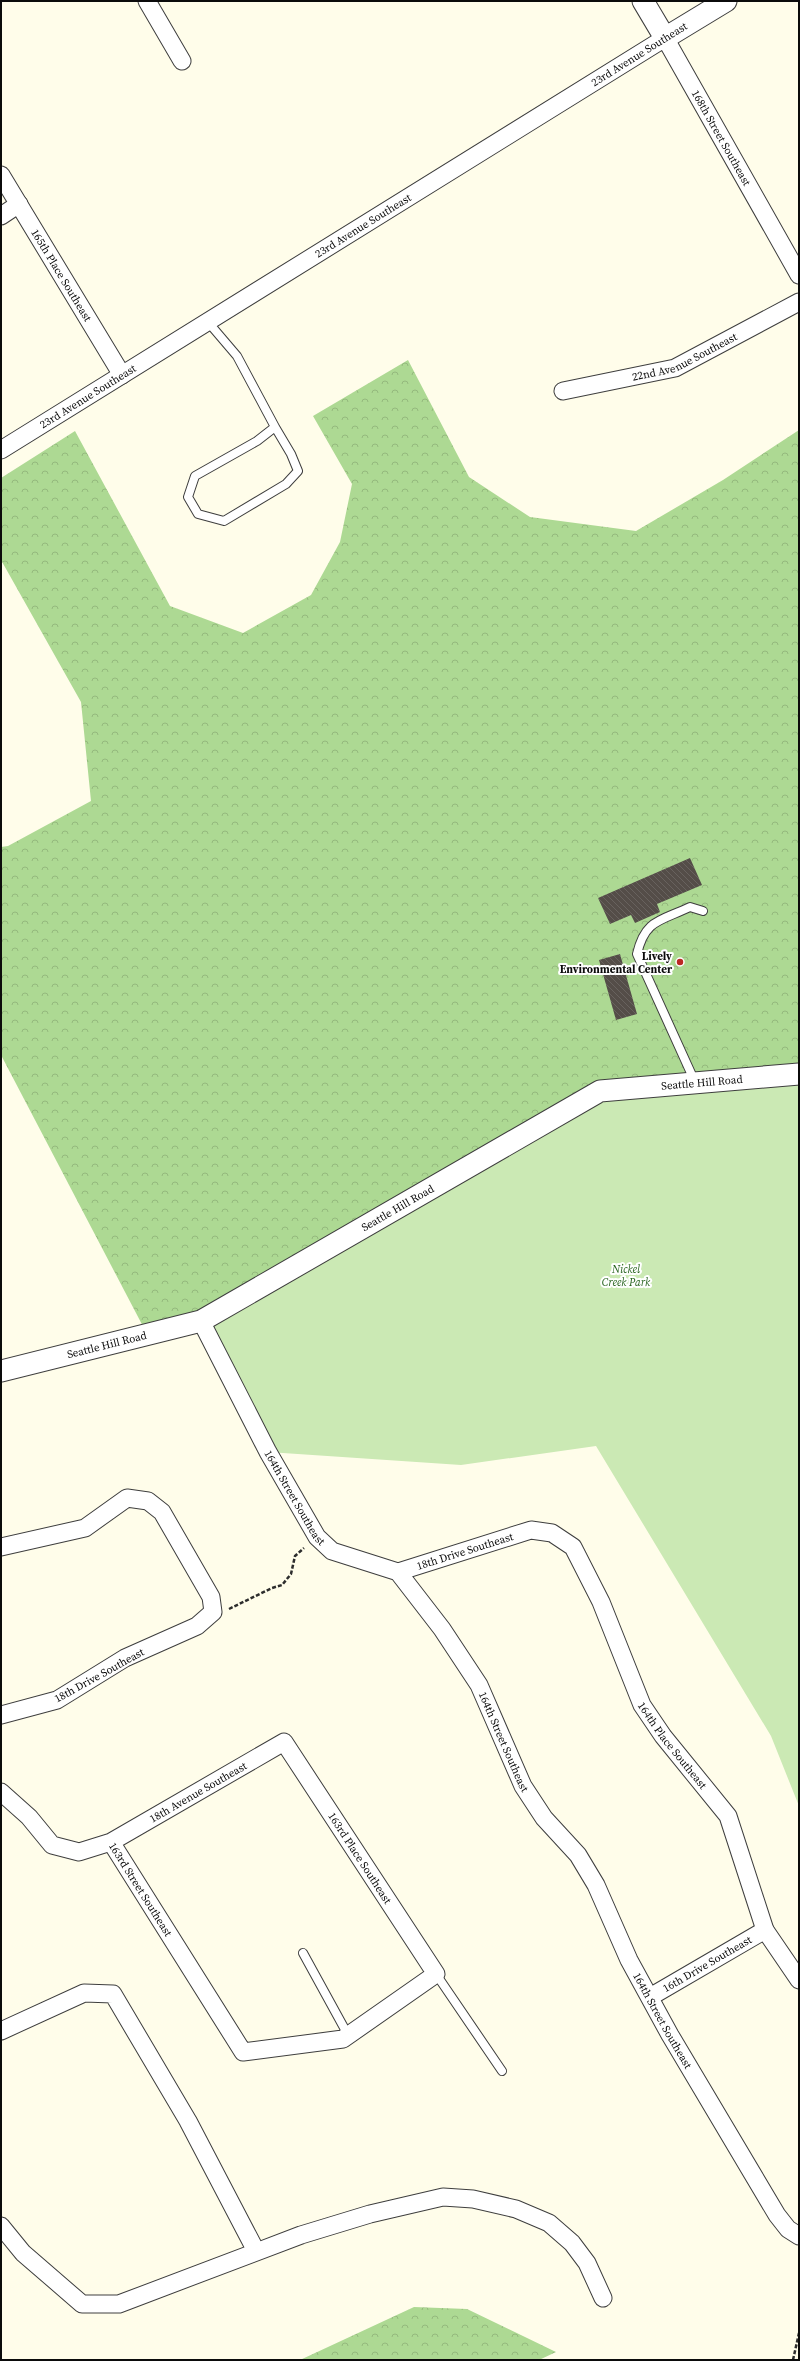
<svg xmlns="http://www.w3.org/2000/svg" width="800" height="2361" viewBox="0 0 800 2361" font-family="'Source Serif 4',serif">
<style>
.forest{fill:url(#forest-crowns)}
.park{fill:#cbe9b4}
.building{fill:url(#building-back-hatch)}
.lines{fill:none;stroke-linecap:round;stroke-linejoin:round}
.service-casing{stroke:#3e3e3e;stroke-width:10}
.minor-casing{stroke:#3e3e3e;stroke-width:19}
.tertiary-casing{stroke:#3e3e3e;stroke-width:23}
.path{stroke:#2d2d2d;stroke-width:2.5;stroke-dasharray:4 2;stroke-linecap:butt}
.service{stroke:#fff;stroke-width:8}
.minor{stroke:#fff;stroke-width:17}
.tertiary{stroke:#fff;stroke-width:21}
.poi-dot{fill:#bb2924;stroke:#fff;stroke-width:1.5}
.labels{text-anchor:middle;stroke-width:4;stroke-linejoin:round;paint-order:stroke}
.street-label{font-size:11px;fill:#0b0b0b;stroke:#fff}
.poi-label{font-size:11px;font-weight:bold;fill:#0b0b0b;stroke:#fff;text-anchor:end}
.park-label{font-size:11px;font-style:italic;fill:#25621c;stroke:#fff}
</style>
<defs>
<pattern id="forest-crowns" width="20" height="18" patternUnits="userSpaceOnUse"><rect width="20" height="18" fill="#add993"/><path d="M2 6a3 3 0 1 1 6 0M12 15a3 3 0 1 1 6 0" fill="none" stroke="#94b97d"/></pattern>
<pattern id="building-back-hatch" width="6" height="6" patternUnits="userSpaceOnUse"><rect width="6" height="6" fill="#544d48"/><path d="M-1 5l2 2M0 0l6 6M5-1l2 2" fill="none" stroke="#68625e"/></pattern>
</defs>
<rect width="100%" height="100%" fill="#fffdea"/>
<path class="forest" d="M408,360L469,477L530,517L636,531L723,480L799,430V1074L201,1321L147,1334L1,1055V847L8,846L91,801L81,702L1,560V478L75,431L170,606L243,633L311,595L340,542L352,484L313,416Z
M414,2307L467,2309L556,2352L539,2360H300Z"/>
<path class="park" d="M799,1074V1806L771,1736L596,1446L461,1465L268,1452L201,1321L600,1091Z"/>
<path class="building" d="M690,858L702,885L657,904L660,912L635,923L631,915L610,924L598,898Z
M620,954L637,1014L616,1020L599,960Z"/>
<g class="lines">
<defs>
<path id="service" d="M208,322L237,356L275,427L257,441L195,476L188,497L198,514L224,521L286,484L298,471L291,454L275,427
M695,1082L637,954C645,919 661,921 690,907L703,911
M303,1953L348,2035
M436,1974L502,2071"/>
<g id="minor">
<path d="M147,1L182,61"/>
<path id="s1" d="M1,175L122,375"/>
<path d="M1,216L19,204"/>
<path id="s2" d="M563,391L675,368L799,302"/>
<path id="s3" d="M1,450L665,38L799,275"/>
<path id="s4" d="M201,1321L268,1452L317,1537L332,1551L398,1572L442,1629L479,1685L523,1786L544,1818L578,1855L596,1885L629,1960L670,2035L777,2215L788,2229L799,2236"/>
<path d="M1,1547L85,1528L127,1498L148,1501L162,1512L211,1597L213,1612L197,1626L125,1658L57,1700L1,1715"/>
<path id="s5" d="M398,1572L531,1530L552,1533L573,1547L601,1602L642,1705L663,1736L728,1816L765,1930L799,1980"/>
<path id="s6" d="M1,1792L29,1817L52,1845L79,1852L111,1842L243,2052L343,2039L436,1974L284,1742L111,1842"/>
<path id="s7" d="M650,1997L765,1930"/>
<path d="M1,2031L84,1993L113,1994L188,2121L256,2251"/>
<path d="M1,2226L23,2253L82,2304H119L301,2235L370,2214L443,2197L473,2199L516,2209L549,2223L572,2243L587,2263L603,2298"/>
</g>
<g id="tertiary">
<path d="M643,1L665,38L726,1"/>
<path id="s8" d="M1,1371L201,1321L600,1091L799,1074"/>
</g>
</defs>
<use href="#service" class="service-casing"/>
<use href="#minor" class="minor-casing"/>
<use href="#tertiary" class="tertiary-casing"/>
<path class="path" d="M229,1609L272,1588L282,1585L291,1574L295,1556L304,1548
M793,2360L799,2333"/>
<use href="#service" class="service"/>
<use href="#minor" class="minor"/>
<use href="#tertiary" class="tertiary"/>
</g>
<circle class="poi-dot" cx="680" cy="962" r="4"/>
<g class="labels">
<g class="street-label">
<text transform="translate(639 54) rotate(-32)" y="4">23rd Avenue Southeast</text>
<text dy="4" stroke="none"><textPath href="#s3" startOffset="896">168th Street Southeast</textPath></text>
<text dy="4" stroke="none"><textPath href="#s3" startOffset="426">23rd Avenue Southeast</textPath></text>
<text dy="4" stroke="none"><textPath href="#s1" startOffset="117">165th Place Southeast</textPath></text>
<text dy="4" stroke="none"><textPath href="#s2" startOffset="127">22nd Avenue Southeast</textPath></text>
<text dy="4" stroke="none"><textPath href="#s3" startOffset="102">23rd Avenue Southeast</textPath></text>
<text dy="4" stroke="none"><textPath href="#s8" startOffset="769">Seattle Hill Road</textPath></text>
<text dy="4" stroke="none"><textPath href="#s8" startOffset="433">Seattle Hill Road</textPath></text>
<text dy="4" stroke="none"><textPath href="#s8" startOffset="109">Seattle Hill Road</textPath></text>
<text dy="4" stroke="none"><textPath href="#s4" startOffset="200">164th Street Southeast</textPath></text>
<text dy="4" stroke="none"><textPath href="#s5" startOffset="70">18th Drive Southeast</textPath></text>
<text transform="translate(99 1675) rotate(-29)" y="4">18th Drive Southeast</text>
<text dy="4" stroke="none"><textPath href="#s4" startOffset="536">164th Street Southeast</textPath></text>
<text dy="4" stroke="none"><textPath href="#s5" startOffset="409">164th Place Southeast</textPath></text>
<text transform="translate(198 1792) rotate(-30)" y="4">18th Avenue Southeast</text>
<text transform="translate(360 1858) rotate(57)" y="4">163rd Place Southeast</text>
<text dy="4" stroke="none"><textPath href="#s6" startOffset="191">163rd Street Southeast</textPath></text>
<text dy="4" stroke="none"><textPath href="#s7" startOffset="66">16th Drive Southeast</textPath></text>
<text dy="4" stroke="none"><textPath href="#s4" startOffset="859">164th Street Southeast</textPath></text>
</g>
<g class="poi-label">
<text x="672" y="960">Lively<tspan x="672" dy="13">Environmental Center</tspan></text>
</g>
<g class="park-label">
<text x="626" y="1273">Nickel<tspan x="626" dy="13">Creek Park</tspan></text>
</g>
</g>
<rect width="800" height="2361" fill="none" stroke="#0b0b0b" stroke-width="4"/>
</svg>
